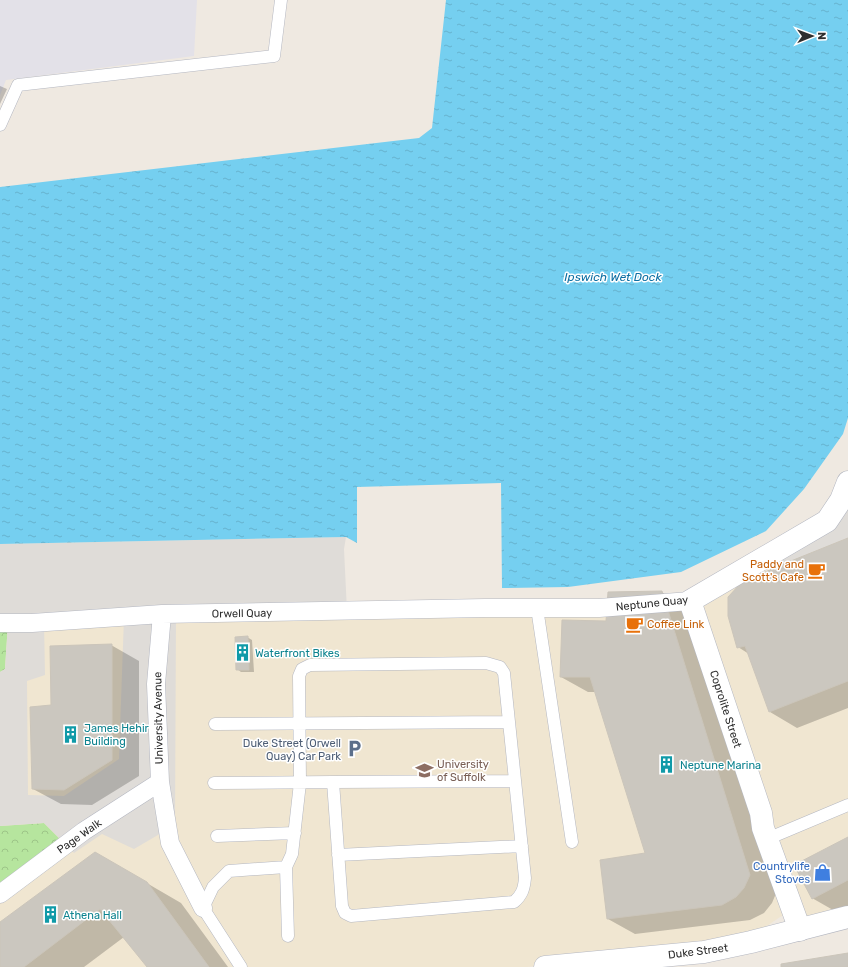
<svg xmlns="http://www.w3.org/2000/svg" width="848" height="967" viewBox="0 0 848 967" font-family="Rubik,sans-serif">
<style>
.industrial{fill:#e3e1e8}
.education{fill:#f0e6d1}
.park{fill:url(#park-crowns)}
.plaza{fill:#dfdcd8;fill-rule:evenodd}
.water{fill:url(#water-ripples)}
.shadow{fill:#0003}
.building{fill:#cbc7bf;stroke:#cbc5ba}
.lines{fill:none;stroke-linecap:round;stroke-linejoin:round}
.service-casing{stroke:#b4b7c1;stroke-width:13}
.pedestrian-casing{stroke:#b4b7c1;stroke-width:19}
.minor-casing{stroke:#b4b7c1;stroke-width:23}
.secondary-casing{stroke:#b4b7c1;stroke-width:23}
.service{stroke:#fff;stroke-width:12}
.pedestrian{stroke:#fff;stroke-width:18}
.minor{stroke:#fff;stroke-width:22}
.secondary{stroke:#fff;stroke-width:22}
.labels{text-anchor:middle;stroke-width:3;stroke-linejoin:round;paint-order:stroke}
.food-label{font-size:11px;fill:#c56008;stroke:#fff;text-anchor:end}
.street-label{font-size:11px;fill:#2e2e2e;stroke:#fff}
.culture-label{font-size:11px;fill:#0d838f;stroke:#fff;text-anchor:start}
.service-label{font-size:11px;fill:#4e5e75;stroke:#fff;text-anchor:end}
.education-label{font-size:11px;fill:#785e54;stroke:#fff;text-anchor:start}
.shop-label{font-size:11px;fill:#366cbe;stroke:#fff;text-anchor:end}
.water-label{font-size:12px;font-style:italic;fill:#0d6fa3;stroke:#fff}
</style>
<defs>
<pattern id="park-crowns" width="20" height="18" patternUnits="userSpaceOnUse"><rect width="20" height="18" fill="#b6e59e"/><path d="M2 6a3 3 0 1 1 6 0M12 15a3 3 0 1 1 6 0" fill="none" stroke="#9dc588"/></pattern>
<pattern id="water-ripples" width="26" height="14" patternUnits="userSpaceOnUse"><rect width="26" height="14" fill="#75cff0"/><path d="M2 4q2-2 4 0t4 0M15 11q2-2 4 0t4 0" fill="none" stroke="#66b2ce"/></pattern>
</defs>
<rect width="100%" height="100%" fill="#efe9e1"/>
<path class="industrial" d="M0,0H197L194,56L6,80L0,95Z"/>
<path class="education" d="M848,482V917L800,930L792,909L743,942L668,952L527,967H0V631L690,601L827,521Z"/>
<path class="park" d="M0,623H8L5,669L0,672Z
M44,823L66,845L0,894V826Z"/>
<path class="plaza" d="M848,482V538L776,567L783,556Z
M346,537L344,549L347,611L176,614L175,825L134,849L102,834L74,853L44,823L0,826V672L5,669L8,623H0V544ZM124,617L119,759L64,796L28,795L27,681L45,675L44,622Z"/>
<path class="water" d="M446,0H848V418L843,434L804,489L766,531L681,572L568,587L502,588L501,483L357,487V543L346,537L0,544V187L419,138L432,128Z"/>
<path class="shadow" d="M0,86L7,89L0,104Z
M848,539V708L797,728L770,712L749,654L738,647Z
M661,592L689,608L777,891L772,903L764,913L750,920L635,934L608,919L647,854L596,692H588L561,677L607,622Z
M247,637L252,640L254,672H241L237,669Z
M111,645L139,661V776L92,805L61,804L33,789Z
M848,838V910L840,914L812,898Z
M95,853L181,903L228,967H148L124,937L84,967H0V923Z"/>
<path class="building" d="M848,538V681L769,712L745,646L737,648L728,616V597L740,584L776,567Z
M662,591L750,875L744,888L736,897L722,905L607,919L600,860L645,853L590,677H560L562,620L606,621L608,592Z
M248,636L249,670H236L235,637Z
M112,644V760L64,790L32,789L30,707L51,705L50,646Z
M848,837V880L812,899L794,865Z
M95,852L147,882L209,967H147L100,909L24,967H0V922Z
M848,953V967H781V964Z"/>
<g class="lines">
<defs>
<path id="service" d="M0,125L18,85L274,56L281,0
M537,608L572,842
M215,724L509,722
M333,782L515,781
M214,783L333,782L342,906L345,913L351,916L514,902C522,895 524,889 525,878L504,673L500,667L486,663L310,665L302,669L299,676L300,783L292,854L286,867L229,871L213,887L203,908L241,967
M217,836L295,833
M767,839L848,805
M338,855L522,846
M286,867L288,936"/>
<path id="pedestrian" d="M162,614L156,684L160,782L170,843L203,908
M0,623H32L162,614L485,608H599L690,601
M0,894L84,831L160,782"/>
<path id="minor" d="M800,930L763,828L761,813L690,601L827,521L841,500L848,482"/>
<path id="secondary" d="M545,967L704,952L751,942L848,917"/>
</defs>
<use href="#service" class="service-casing"/>
<use href="#pedestrian" class="pedestrian-casing"/>
<use href="#minor" class="minor-casing"/>
<use href="#secondary" class="secondary-casing"/>
<use href="#service" class="service"/>
<use href="#pedestrian" class="pedestrian"/>
<use href="#minor" class="minor"/>
<use href="#secondary" class="secondary"/>
</g>
<defs>
<symbol id="cafe-bare" viewBox="-9 -9 18 18"><path d="M-5.5-4.5H6V0H3Q3 3.5 0 3.5H-2.5Q-5.5 3.5-5.5 0ZM3-3.2v2h1.7v-2ZM-6 4.5H4V6H-6Z" fill="#e8710a" stroke="#fff" stroke-width="2.5" paint-order="stroke"/></symbol>
<symbol id="building-bare" viewBox="-9 -9 18 18"><path d="M-4-6H4V6H1V3H-1V6H-4ZM-2.5-4.3h1.7v1.8h-1.7ZM.8-4.3h1.7v1.8H.8ZM-2.5-1h1.7V.8h-1.7ZM.8-1h1.7V.8H.8Z" fill="#0f9aa8" stroke="#fff" stroke-width="2.5" paint-order="stroke"/></symbol>
<symbol id="parking-bare" viewBox="-9 -9 18 18"><path d="M-3.5-5.5H1a3.5 3.5 0 0 1 0 7H-1V5.5H-3.5ZM-1-3.4V-.6H.8a1.4 1.4 0 0 0 0-2.8Z" fill="#5c6f8a" stroke="#fff" stroke-width="2.5" paint-order="stroke"/></symbol>
<symbol id="university-bare" viewBox="-9 -9 18 18"><path d="M0-5L7-2L0 1L-7-2ZM-4 1L0 2.5L4 1V4Q0 6-4 4Z" fill="#8d6e63" stroke="#fff" stroke-width="2.5" paint-order="stroke"/></symbol>
<symbol id="shop-bare" viewBox="-9 -9 18 18"><path d="M-5-2.5h2.3a2.7 3.5 0 0 1 5.4 0H5L5.5 6h-11ZM-1.5-2.5h3a1.5 2.3 0 0 0-3 0Z" fill="#3f7fe0" stroke="#fff" stroke-width="2.5" paint-order="stroke"/></symbol>
</defs>
<g fill-rule="evenodd">
<use href="#cafe-bare" x="804" y="558" width="25" height="25"/>
<use href="#cafe-bare" x="622" y="612" width="25" height="25"/>
<use href="#building-bare" x="230" y="640" width="25" height="25"/>
<use href="#building-bare" x="58" y="722" width="25" height="25"/>
<use href="#parking-bare" x="342" y="736" width="25" height="25"/>
<use href="#building-bare" x="654" y="752" width="25" height="25"/>
<use href="#university-bare" x="412" y="758" width="25" height="25"/>
<use href="#shop-bare" x="810" y="860" width="25" height="25"/>
<use href="#building-bare" x="38" y="902" width="25" height="25"/>
</g>
<g class="labels">
<g class="food-label">
<text x="804" y="568">Paddy and<tspan x="804" dy="13">Scott's Cafe</tspan></text>
<text x="647" y="628" text-anchor="start">Coffee Link</text>
</g>
<g class="street-label">
<text transform="translate(652 603) rotate(-6)" y="4">Neptune Quay</text>
<text transform="translate(242 613) rotate(-1)" y="4">Orwell Quay</text>
<text transform="translate(726 709) rotate(72)" y="4">Coprolite Street</text>
<text transform="translate(158 718) rotate(-91)" y="4">University Avenue</text>
<text transform="translate(79 836) rotate(-35)" y="4">Page Walk</text>
<text transform="translate(698 951) rotate(-7)" y="4">Duke Street</text>
</g>
<g class="culture-label">
<text x="255" y="657">Waterfront Bikes</text>
<text x="84" y="732">James Hehir<tspan x="84" dy="13">Building</tspan></text>
<text x="680" y="769">Neptune Marina</text>
<text x="63" y="919">Athena Hall</text>
</g>
<g class="service-label">
<text x="341" y="747">Duke Street (Orwell<tspan x="341" dy="13">Quay) Car Park</tspan></text>
</g>
<g class="education-label">
<text x="437" y="768">University<tspan x="437" dy="13">of Suffolk</tspan></text>
</g>
<g class="shop-label">
<text x="810" y="870">Countrylife<tspan x="810" dy="13">Stoves</tspan></text>
</g>
<g class="water-label">
<text x="613" y="281">Ipswich Wet Dock</text>
</g>
</g>
<g transform="translate(812 36) rotate(89)" stroke="#ffffff" stroke-width="3" paint-order="stroke">
<path d="M0-3L7 15L0 10L-7 15Z" fill="#2e2e2e"/>
<text y="-6" font-size="11" font-weight="bold" text-anchor="middle" fill="#2e2e2e">N</text>
</g>
</svg>
